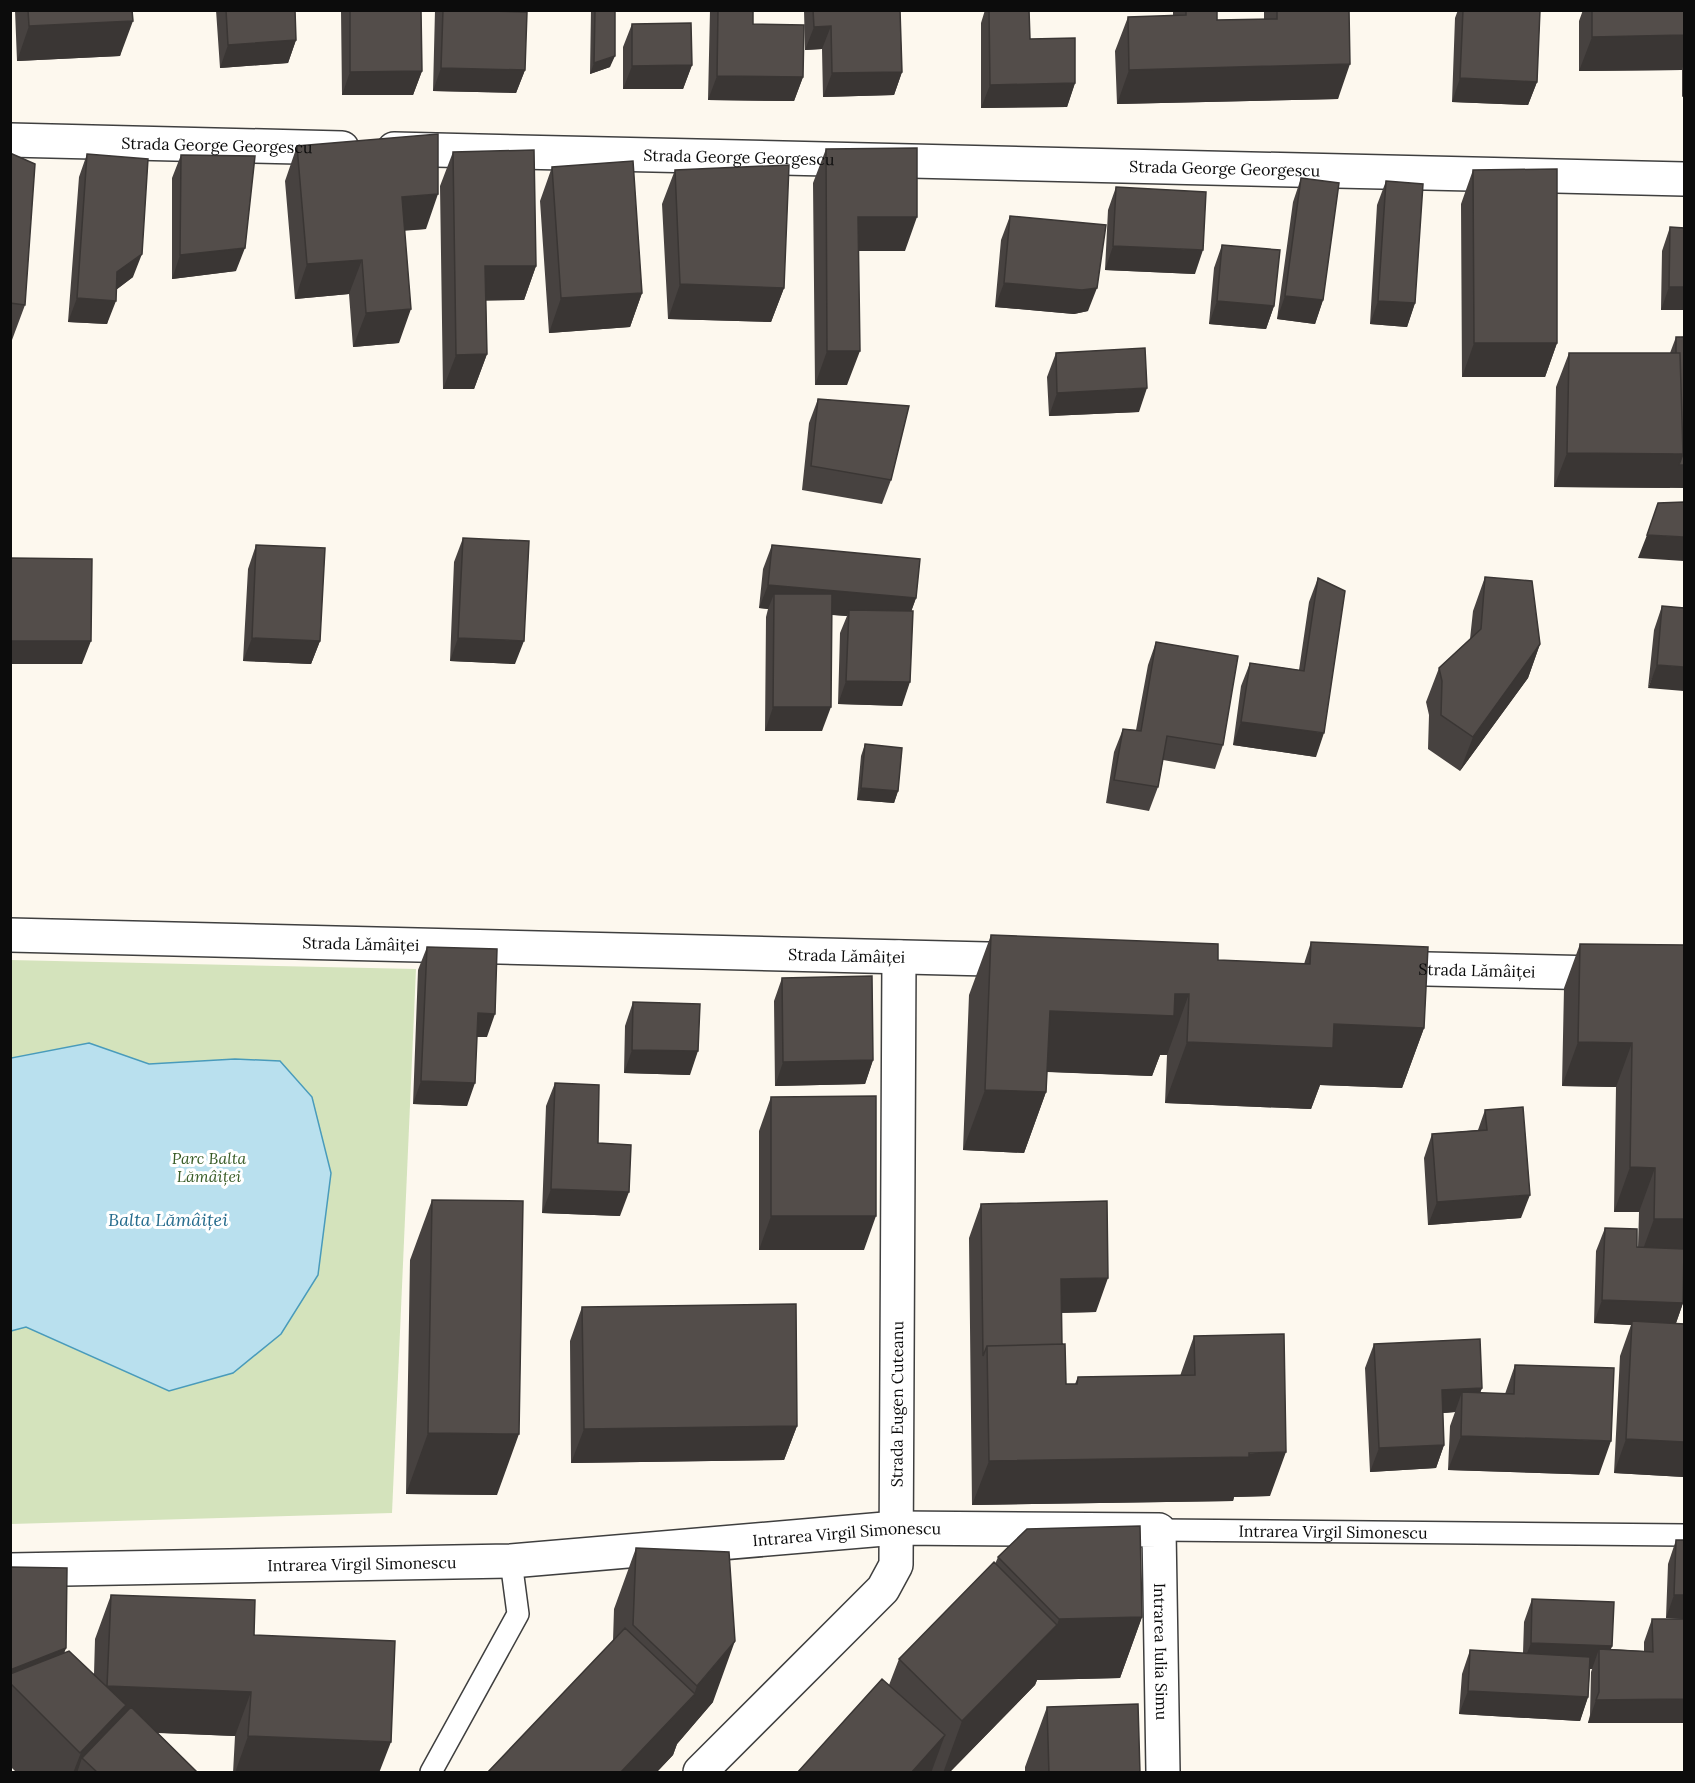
<svg xmlns="http://www.w3.org/2000/svg" width="1695" height="1783" viewBox="0 0 1695 1783" font-family="Lora,serif">
<style>
.green{fill:#d4e3bc}
.water{fill:#b9e0ee;stroke:#499bbb;stroke-width:1.5}
.lines{fill:none;stroke-linecap:round;stroke-linejoin:round}
.service-casing{stroke:#3f3f3f;stroke-width:24}
.minor-casing{stroke:#3f3f3f;stroke-width:36}
.service{stroke:#fff;stroke-width:21}
.minor{stroke:#fff;stroke-width:33}
.wall{fill:#474240}
.shaded-wall{fill:#3a3634}
.building{fill:#534d4a;stroke:#3a3634;stroke-width:1.5}
.labels{text-anchor:middle;stroke-width:6;stroke-linejoin:round;paint-order:stroke}
.street-label{font-size:16px;fill:#0c0c0c;stroke:#fff}
.park-label{font-size:16px;font-style:italic;fill:#375b25;stroke:#fff}
.water-label{font-size:18px;font-style:italic;fill:#266c8d;stroke:#fff}
</style>
<rect width="100%" height="100%" fill="#fdf8ee"/>
<path class="green" d="M10,960L416,969L392,1513L11,1524Z"/>
<path class="water" d="M89,1043L149,1064L235,1059L280,1061L312,1097L331,1173L318,1275L281,1334L233,1373L169,1391L26,1327L11,1331V1058Z"/>
<g class="lines">
<defs>
<g id="service">
<path id="s1" d="M1159,1530L1684,1535"/>
<path d="M431,1772L518,1614L511,1561"/>
</g>
<g id="minor">
<path id="s2" d="M10,140L342,148"/>
<path id="s3" d="M394,149L1684,179"/>
<path id="s4" d="M10,935L1028,960"/>
<path id="s5" d="M1383,968L1684,975"/>
<path id="s6" d="M10,1570L511,1561L896,1528L1159,1530L1163,1772"/>
<path id="s7" d="M700,1772L883,1589L896,1565L899,957"/>
</g>
</defs>
<use href="#service" class="service-casing"/>
<use href="#minor" class="minor-casing"/>
<use href="#service" class="service"/>
<use href="#minor" class="minor"/>
</g>
<path class="wall" d="M15,10H132L120,56L17,61Z
M216,10H295L296,40L288,63L220,68Z
M341,10H421L422,71L413,95H342Z
M435,10H479L525,70L516,93L433,91Z
M591,10H615L610,67L590,74Z
M710,10H753V24L803,77L794,101L708,100Z
M804,10H900L902,72L894,95L823,97L822,49L805,50Z
M985,10H1029L1030,39L1075,83L1067,107L981,108V23Z
M1173,10H1217V20L1264,19V10H1349L1338,99L1117,104L1115,51L1128,17L1173,16Z
M1458,10H1540L1537,82L1528,105L1452,102L1455,18Z
M1583,10H1684V96L1682,97V70L1579,71V21Z
M632,24L692,65L683,89H623V47Z
M297,146L426,229L405,230L399,343L353,347L349,294L295,299L285,181Z
M826,149L905,251H859L847,385H815L813,183Z
M453,152L536,266L524,300H486L487,354L474,389H443L440,186Z
M10,153L25,305L12,340L10,339Z
M87,154L133,277L116,290L107,324L68,322L79,177Z
M181,155L236,271L172,279V178Z
M552,167L642,293L630,327L549,333L540,201Z
M675,170L784,288L771,322L668,319L662,204Z
M1473,170L1557,343L1545,377H1462L1461,204Z
M1301,178L1323,300L1315,324L1277,319L1293,202Z
M1386,181L1415,303L1407,327L1370,324L1377,205Z
M1116,187L1195,274L1105,270L1108,210Z
M1010,216L1088,311L1074,314L995,307L1001,240Z
M1670,227L1684,310H1661L1662,251Z
M1222,245L1274,306L1266,329L1209,324L1214,268Z
M1676,337H1684L1670,488L1554,487L1556,387L1569,353H1670Z
M1056,353L1139,412L1049,416L1047,377Z
M818,399L891,480L882,504L802,490L809,423Z
M463,538L515,664L450,661L454,562Z
M256,545L320,641L311,664L243,661L248,569Z
M772,545L916,598L911,611L902,706L838,704L840,633L847,616L832,615L822,731H765L766,617L768,609L759,608L763,569Z
M1485,577L1540,644L1528,678L1460,771L1428,749L1429,715L1426,702L1439,668L1470,639L1473,611Z
M1318,578L1316,757L1233,745L1241,686L1250,663L1299,670L1309,602Z
M1662,606L1684,608L1648,688L1654,630Z
M1156,642L1223,745L1215,769L1163,760L1158,787L1149,811L1106,803L1114,752L1123,729L1136,730L1148,665Z
M865,744L898,791L894,803L857,800L861,756Z
M991,935L1218,960L1304,964L1311,942L1424,1028L1402,1088L1320,1085L1311,1109L1165,1103L1167,1055H1160L1152,1076L1047,1072L1046,1092L1024,1153L963,1150L969,995Z
M1580,944L1684,945L1683,1303L1676,1323L1684,1324V1477L1614,1473L1620,1356L1631,1325L1594,1323L1596,1251L1605,1228L1638,1247L1639,1212H1614L1616,1087L1562,1086L1564,988Z
M427,947L487,1037H477L467,1106L413,1104L418,970Z
M782,978L873,1060L865,1084L775,1086L774,1001Z
M633,1002L690,1075L624,1073L625,1026Z
M555,1083L598,1143L620,1216L542,1213L546,1106Z
M771,1097L864,1250H759V1131Z
M1485,1110L1521,1218L1428,1225L1424,1158L1432,1134L1478,1130Z
M432,1200L497,1495L406,1494L410,1260Z
M981,1204L1096,1312L1061,1313L1062,1344L1066,1384H1075L1078,1377L1180,1376L1194,1336L1270,1496L1234,1497L1233,1501L972,1505L969,1238Z
M582,1307L797,1426L784,1460L571,1463L570,1341Z
M1374,1344L1482,1388L1480,1393L1505,1394L1515,1365L1599,1475L1448,1470L1450,1426L1455,1412L1443,1413L1444,1445L1436,1468L1370,1472L1365,1368Z
M1676,1540H1684V1723H1588L1590,1715L1591,1672L1592,1669H1590L1588,1697L1580,1721L1459,1714L1462,1674L1470,1650L1523,1653L1524,1622L1532,1599L1612,1646L1611,1649L1644,1651V1642L1652,1619H1684L1666,1618L1668,1564Z
M636,1548L713,1702L677,1744L673,1755L656,1773H487L613,1641L614,1609Z
M998,1557L1142,1617L1120,1678L1037,1680L1035,1685L949,1773H797L889,1685L899,1659L995,1564Z
M10,1567L66,1648L63,1654L94,1674L95,1639L111,1595L254,1635L379,1773H233L235,1736L158,1733L198,1773H17L10,1766Z
M1047,1707L1140,1773H1025V1767Z"/>
<path class="shaded-wall" d="M133,21L120,56L17,61L29,26Z
M831,26L822,49L805,50L814,27Z
M1684,35V63L1682,70L1579,71L1592,37Z
M296,40L288,63L220,68L228,45Z
M615,56L610,67L590,74L594,63Z
M1350,64L1338,99L1117,104L1129,70Z
M692,65L683,89H623L632,66Z
M441,68L525,70L516,93L433,91Z
M422,71L413,95H342L350,72Z
M902,72L894,95L823,97L832,73Z
M717,76L803,77L794,101L708,100Z
M1460,78L1537,82L1528,105L1452,102Z
M1075,83L1067,107L981,108L990,85Z
M438,194L426,229L390,232L402,197Z
M858,217H917L905,251H846Z
M1113,246L1203,250L1195,274L1105,270Z
M245,248L236,271L172,279L180,255Z
M142,254L133,277L109,295L117,272Z
M362,260L349,294L295,299L307,264Z
M485,266H536L524,300L473,301Z
M1004,283L1097,288L1088,311L1074,314L995,307Z
M680,284L784,288L771,322L668,319Z
M1669,287H1684V310H1661Z
M642,293L630,327L549,333L561,298Z
M1285,296L1323,300L1315,324L1277,319Z
M77,298L116,301L107,324L68,322Z
M1217,301L1274,306L1266,329L1209,324Z
M1378,301L1415,303L1407,327L1370,324Z
M411,309L399,343L353,347L366,313Z
M1474,343H1557L1545,377H1462Z
M827,351H860L847,385H815Z
M487,354L474,389H443L456,355Z
M1147,388L1139,412L1049,416L1057,393Z
M1567,453L1683,454L1684,465V488L1554,487Z
M1647,535L1684,537V561L1638,558Z
M768,585L916,598L908,621L849,610L847,616L774,610V594L768,609L759,608Z
M252,638L320,641L311,664L243,661Z
M458,638L524,641L515,664L450,661Z
M10,641H91L82,664H10Z
M1540,644L1528,678L1460,771L1473,737Z
M1657,665L1684,667V691L1648,688Z
M846,681L910,682L902,706L838,704Z
M773,707H831L822,731H765Z
M1241,722L1324,733L1316,757L1233,745Z
M861,788L898,791L894,803L857,800Z
M1175,994H1189L1167,1055H1160L1152,1076L1028,1071L1050,1011Z
M478,1013L495,1014L487,1037H469Z
M1334,1024L1424,1028L1402,1088L1320,1085L1311,1109L1165,1103L1187,1042Z
M1578,1042L1632,1043L1616,1087L1562,1086Z
M632,1050L698,1051L690,1075L624,1073Z
M873,1060L865,1084L775,1086L783,1062Z
M421,1081L475,1083L467,1106L413,1104Z
M985,1090L1046,1092L1024,1153L963,1150Z
M1630,1167L1655,1168L1639,1212H1614Z
M551,1189L629,1192L620,1216L542,1213Z
M1530,1195L1521,1218L1428,1225L1437,1202Z
M771,1216H876L864,1250H759Z
M1654,1219H1684V1263H1638Z
M1108,1278L1096,1312L1049,1313L1061,1279Z
M1602,1300L1683,1303L1675,1326L1632,1321L1631,1325L1594,1323Z
M1482,1388L1473,1411L1462,1392L1455,1412L1433,1414L1442,1390Z
M797,1426L784,1460L571,1463L584,1429Z
M428,1433L519,1434L497,1495L406,1494Z
M1461,1436L1611,1441L1599,1475L1448,1470Z
M1626,1439L1684,1442V1477L1614,1473Z
M1444,1445L1436,1468L1370,1472L1379,1448Z
M1286,1452L1270,1496L1234,1497L1233,1501L972,1505L989,1461Z
M1674,1595H1684V1619L1666,1618Z
M1142,1617L1120,1678L1037,1680L1035,1685L949,1773H943L962,1721L1057,1625L1059,1619Z
M735,1641L713,1702L677,1744L673,1755L656,1773H620L693,1697L697,1686Z
M1531,1643L1612,1646L1603,1669L1599,1649L1592,1669L1522,1666Z
M66,1648L44,1709L10,1683V1670Z
M107,1686L251,1692L235,1736L117,1731L82,1758L77,1773H73Z
M1468,1691L1588,1697L1580,1721L1459,1714Z
M1684,1699V1723H1588L1596,1700Z
M945,1735L931,1773H911Z
M248,1736L391,1742L379,1773H235Z"/>
<path class="building" d="M28,10H132L133,21L29,26Z
M226,10H295L296,40L228,45Z
M350,10H421L422,71L350,72Z
M443,10L527,12L525,70L441,68Z
M595,10H615V56L594,63Z
M718,10H753V24L804,25L803,77L717,76Z
M813,10H900L902,72L832,73L831,26L814,27Z
M989,10H1029L1030,39L1075,38V83L990,85Z
M1186,10H1217V20L1277,19V10H1349L1350,64L1129,70L1128,17L1186,15Z
M1463,10H1540L1537,82L1460,78Z
M1592,10H1684V35L1592,37Z
M691,23L692,65L632,66V24Z
M438,134V194L402,197L411,309L366,313L362,260L307,264L297,146Z
M917,148V217H858L860,351H827L826,149Z
M534,150L536,266H485L487,354L456,355L453,152Z
M10,153L35,164L25,305L10,303Z
M87,154L148,159L142,254L117,272L116,301L77,298Z
M181,155L255,156L245,248L180,255Z
M633,161L642,293L561,298L552,167Z
M789,165L784,288L680,284L675,170Z
M1557,169V343H1474L1473,170Z
M1301,178L1339,183L1323,300L1285,296Z
M1386,181L1423,184L1415,303L1378,301Z
M1116,187L1206,192L1203,250L1113,246Z
M1010,216L1106,225L1097,288L1082,290L1004,283Z
M1670,227L1684,228V287H1669Z
M1222,245L1280,250L1274,306L1217,301Z
M1676,337H1684V465H1679L1683,454L1680,353H1676Z
M1145,348L1147,388L1057,393L1056,353Z
M1569,353H1680L1683,454L1567,453Z
M818,399L909,406L891,480L811,466Z
M1684,502V537L1647,535L1658,503Z
M463,538L529,541L524,641L458,638Z
M256,545L325,548L320,641L252,638Z
M772,545L920,559L916,598L768,585Z
M10,558L92,559L91,641H10Z
M1485,577L1532,581L1540,644L1473,737L1441,715L1442,681L1439,668L1481,629Z
M1318,578L1345,591L1324,733L1241,722L1250,663L1304,671Z
M774,594H832L831,707H773Z
M1662,606L1684,608V667L1657,665Z
M849,610L913,611L910,682L846,681Z
M1156,642L1238,656L1223,745L1167,736L1158,787L1114,780L1123,729L1141,731Z
M865,744L902,748L898,791L861,788Z
M991,935L1218,944V960L1310,964L1311,942L1428,947L1424,1028L1334,1024L1333,1048L1187,1042L1189,994H1175L1174,1016L1050,1011L1046,1092L985,1090Z
M1580,944L1684,945V1219H1654L1655,1168L1630,1167L1632,1043L1578,1042Z
M427,947L497,949L495,1014L478,1013L475,1083L421,1081Z
M872,976L873,1060L783,1062L782,978Z
M633,1002L700,1004L698,1051L632,1050Z
M555,1083L599,1085L598,1143L631,1145L629,1192L551,1189Z
M876,1096V1216H771V1097Z
M1523,1107L1530,1195L1437,1202L1432,1134L1487,1130L1485,1110Z
M432,1200L523,1201L519,1434L428,1433Z
M1107,1201L1108,1278L1061,1279L1062,1344L987,1346L983,1356L981,1204Z
M1605,1228L1637,1229V1247L1684,1249L1683,1303L1602,1300Z
M796,1304L797,1426L584,1429L582,1307Z
M1632,1321L1684,1324V1442L1626,1439Z
M1284,1334L1286,1452L1249,1453V1457L989,1461L987,1346L1065,1344L1066,1384H1077L1078,1377L1195,1375L1194,1336Z
M1480,1339L1482,1388L1442,1390L1444,1445L1379,1448L1374,1344Z
M1515,1365L1614,1368L1611,1441L1461,1436L1462,1392L1514,1394Z
M1140,1526L1142,1617L1059,1619L998,1557L1027,1529Z
M1676,1540H1684V1595H1674Z
M636,1548L729,1552L735,1641L697,1686L633,1625Z
M994,1562L1057,1625L962,1721L899,1659Z
M10,1567L67,1568L66,1648L10,1670Z
M111,1595L255,1600L254,1635L395,1641L391,1742L248,1736L251,1692L107,1686Z
M1532,1599L1614,1602L1612,1646L1531,1643Z
M1652,1619H1684V1699L1596,1700L1599,1692V1649L1653,1652Z
M625,1628L695,1694L620,1773H487Z
M1470,1650L1590,1657L1588,1697L1468,1691Z
M69,1651L126,1705L80,1753L10,1683V1674Z
M882,1679L945,1735L911,1773H797Z
M1138,1704L1140,1773H1049L1047,1707Z
M131,1707L198,1773H98L82,1758Z"/>
<g class="labels">
<g class="street-label">
<text dy="6" stroke="none"><textPath href="#s2" startOffset="207">Strada George Georgescu</textPath></text>
<text dy="6" stroke="none"><textPath href="#s3" startOffset="345">Strada George Georgescu</textPath></text>
<text dy="6" stroke="none"><textPath href="#s3" startOffset="831">Strada George Georgescu</textPath></text>
<text dy="6" stroke="none"><textPath href="#s4" startOffset="351">Strada Lămâiței</textPath></text>
<text dy="6" stroke="none"><textPath href="#s4" startOffset="837">Strada Lămâiței</textPath></text>
<text dy="6" stroke="none"><textPath href="#s5" startOffset="94">Strada Lămâiței</textPath></text>
<text dy="6" stroke="none"><textPath href="#s7" startOffset="447">Strada Eugen Cuteanu</textPath></text>
<text dy="6" stroke="none"><textPath href="#s1" startOffset="174">Intrarea Virgil Simonescu</textPath></text>
<text dy="6" stroke="none"><textPath href="#s6" startOffset="838">Intrarea Virgil Simonescu</textPath></text>
<text dy="6" stroke="none"><textPath href="#s6" startOffset="352">Intrarea Virgil Simonescu</textPath></text>
<text dy="6" stroke="none"><textPath href="#s6" startOffset="1272">Intrarea Iulia Simu</textPath></text>
</g>
<g class="park-label">
<text x="209" y="1164">Parc Balta<tspan x="209" dy="18">Lămâiței</tspan></text>
</g>
<g class="water-label">
<text x="168" y="1226">Balta Lămâiței</text>
</g>
</g>
<rect width="1695" height="1783" fill="none" stroke="#0c0c0c" stroke-width="24"/>
</svg>
